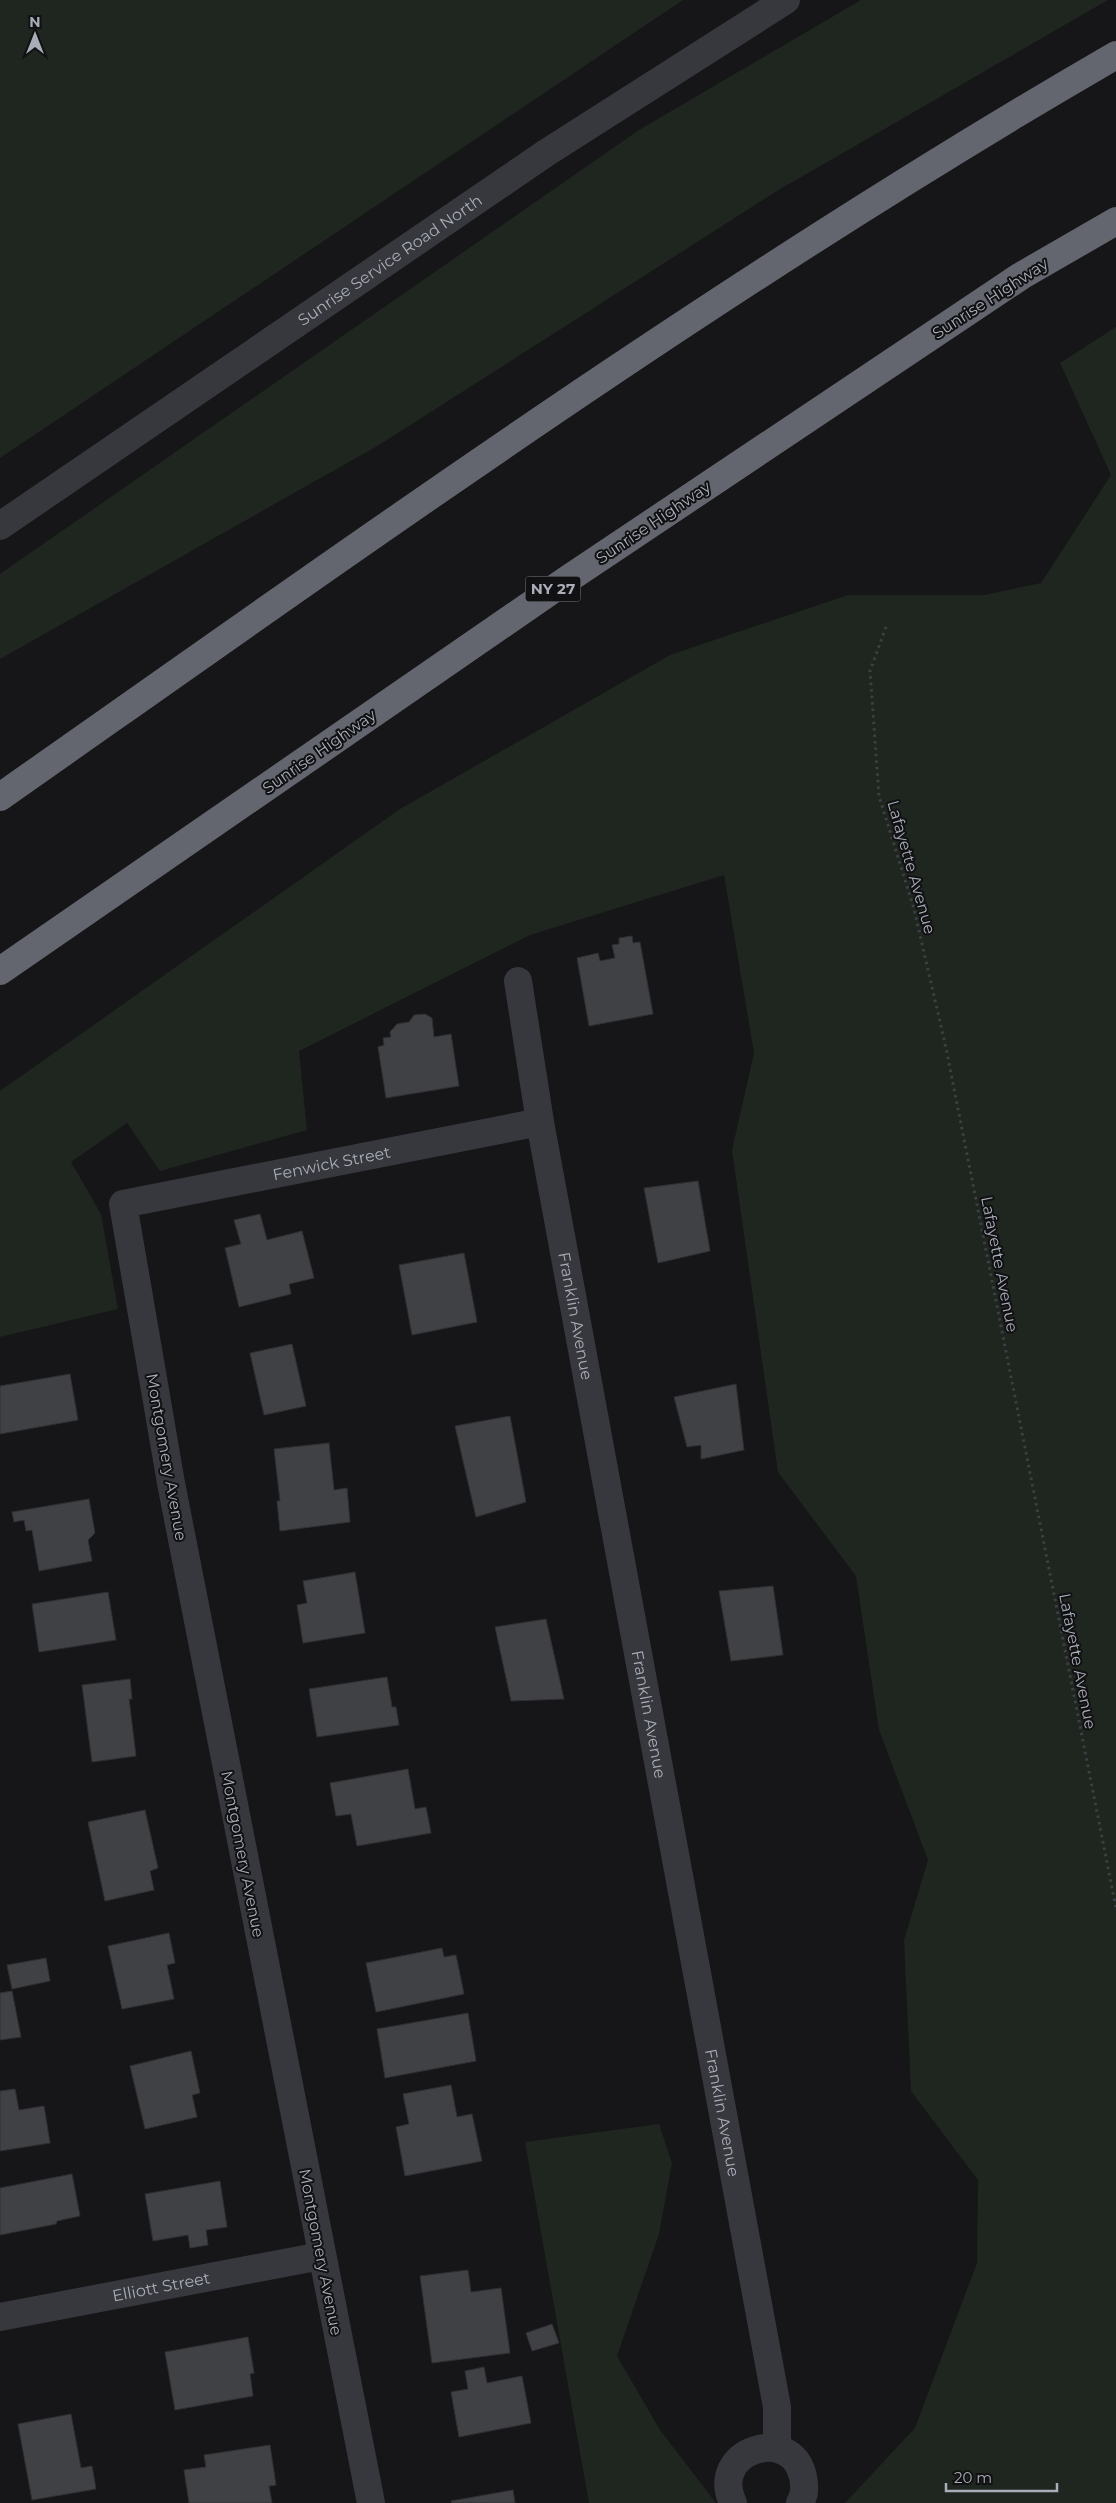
<svg xmlns="http://www.w3.org/2000/svg" width="1116" height="2503" viewBox="0 0 1116 2503" font-family="Montserrat,sans-serif">
<style>
.green{fill:#1e261f}
.building{fill:#404145;stroke:#303034}
.lines{fill:none;stroke-linecap:round;stroke-linejoin:round}
.path{stroke:#3d3f44;stroke-width:3;stroke-dasharray:2.5 4;stroke-linecap:butt}
.minor{stroke:#37383d;stroke-width:28}
.highway{stroke:#63666e;stroke-width:28}
.labels{text-anchor:middle;stroke-width:4;stroke-linejoin:round;paint-order:stroke}
.shield{fill:#111113;stroke:#7b7e86;stroke-width:1}
.shield-label{font-size:15px;font-weight:bold;fill:#a8adb8}
.street-label{font-size:16px;fill:#a8adb8;stroke:#111113}
</style>
<rect width="100%" height="100%" fill="#161618"/>
<path class="green" d="M0,0H683L0,458Z
M861,0H1108L777,191L379,445L0,659V574L639,130Z
M1116,327V2503H845L915,2428L977,2263L978,2180L911,2091L904,1940L928,1860L879,1730L856,1576L778,1472L732,1150L754,1053L724,875L530,935L299,1051L307,1130L160,1171L127,1123L71,1162L101,1214L118,1309L0,1337V1091L400,809L670,655L848,595H985L1041,583L1111,475L1060,363Z
M659,2124L672,2163L659,2234L617,2356L660,2430L716,2503H589L525,2142Z"/>
<path class="building" d="M632,936L633,943L640,942L653,1014L589,1026L577,958L598,953L600,961L615,958L612,945L619,944V938Z
M425,1014L432,1018L434,1037L451,1034L459,1086L386,1098L378,1047L384,1045L383,1038L391,1037L390,1032L397,1024L409,1022L414,1015Z
M698,1181L710,1251L658,1263L644,1188Z
M260,1214L267,1240L302,1231L314,1278L289,1284L291,1294L239,1307L225,1248L241,1244L234,1220Z
M464,1253L477,1322L412,1335L399,1265Z
M292,1344L306,1406L264,1415L250,1353Z
M70,1374L78,1420L0,1434V1386Z
M736,1384L744,1450L701,1459V1445L687,1447L674,1397Z
M510,1416L526,1502L476,1517L455,1426Z
M329,1443L334,1490L347,1488L350,1522L280,1531L277,1501H280L274,1449Z
M89,1499L95,1533L88,1540L92,1561L39,1571L32,1530L26,1531L24,1520L14,1522L12,1512Z
M355,1572L365,1633L303,1643L297,1605L307,1603L303,1581Z
M773,1586L783,1655L731,1661L719,1591Z
M108,1592L116,1640L39,1652L32,1604Z
M546,1619L564,1699L511,1701L495,1627Z
M387,1677L392,1707H396L399,1725L317,1737L309,1689Z
M130,1679L132,1699H129L136,1756L92,1762L82,1685Z
M408,1769L415,1809L426,1807L431,1833L357,1846L351,1814L336,1816L330,1783Z
M145,1810L158,1868L150,1871L154,1890L105,1901L88,1822Z
M169,1933L175,1963L167,1965L174,1999L122,2009L108,1946Z
M442,1948L444,1957L456,1955L464,1994L376,2012L366,1963Z
M46,1958L50,1981L12,1989L7,1965Z
M12,1991L21,2037L0,2040V1993Z
M468,2013L476,2061L385,2078L377,2029Z
M191,2051L200,2093L192,2095L197,2117L145,2129L130,2066Z
M451,2085L457,2117L472,2114L482,2161L405,2176L396,2127L409,2124L403,2094Z
M15,2089L19,2110L44,2106L50,2143L0,2151V2091Z
M72,2174L80,2216L57,2221L56,2224L0,2235V2188Z
M220,2181L227,2227L206,2230L208,2245L190,2248L188,2235L153,2241L145,2194Z
M468,2270L471,2292L501,2288L510,2353L432,2363L420,2276Z
M552,2324L559,2343L532,2351L526,2333Z
M248,2337L254,2373L250,2374L253,2396L175,2410L165,2352Z
M484,2367L487,2383L522,2376L531,2423L459,2437L451,2392L468,2389L465,2371Z
M71,2414L81,2468L92,2466L96,2489L32,2500L18,2424Z
M270,2445L276,2485L269,2486L272,2503H189L184,2470L206,2467L204,2455Z
M513,2490L515,2503H452L451,2501Z"/>
<g class="lines">
<path class="path" d="M886,627L870,671L879,796L914,909L946,1048L1116,1908"/>
<g class="minor">
<path id="s1" d="M0,526L546,153L786,0"/>
<path id="s2" d="M518,981L540,1122L777,2407V2448"/>
<path id="s3" d="M0,2317L321,2256"/>
<path id="s4" d="M371,2503L171,1483L123,1204L540,1122"/>
<path d="M733,2503C708,2450 792,2424 803,2477C805,2486 805,2495 800,2503"/>
</g>
<path class="highway" d="M0,797C366,540 729,279 1116,55
M0,971L568,579L1021,276L1116,221"/>
</g>
<g class="labels">
<rect class="shield" x="525.5" y="576.5" width="55" height="25" rx="4"/>
<g class="shield-label">
<text x="553" y="594">NY 27</text>
</g>
<g class="street-label">
<text dy="6" stroke="none"><textPath href="#s1" startOffset="472">Sunrise Service Road North</textPath></text>
<text transform="translate(990 298) rotate(-33)" y="6">Sunrise Highway</text>
<text transform="translate(653 522) rotate(-34)" y="6">Sunrise Highway</text>
<text transform="translate(319 751) rotate(-35)" y="6">Sunrise Highway</text>
<text transform="translate(912 867) rotate(74)" y="6">Lafayette Avenue</text>
<text dy="6" stroke="none"><textPath href="#s4" startOffset="1535">Fenwick Street</textPath></text>
<text transform="translate(1000 1264) rotate(79)" y="6">Lafayette Avenue</text>
<text dy="6" stroke="none"><textPath href="#s2" startOffset="340">Franklin Avenue</textPath></text>
<text transform="translate(167 1457) rotate(80)" y="6">Montgomery Avenue</text>
<text transform="translate(1078 1661) rotate(79)" y="6">Lafayette Avenue</text>
<text dy="6" stroke="none"><textPath href="#s2" startOffset="745">Franklin Avenue</textPath></text>
<text transform="translate(243 1854) rotate(79)" y="6">Montgomery Avenue</text>
<text dy="6" stroke="none"><textPath href="#s2" startOffset="1150">Franklin Avenue</textPath></text>
<text transform="translate(321 2252) rotate(79)" y="6">Montgomery Avenue</text>
<text dy="6" stroke="none"><textPath href="#s3" startOffset="164">Elliott Street</textPath></text>
</g>
</g>
<g transform="translate(35 35)" stroke="#111113" stroke-width="4" paint-order="stroke">
<path d="M0-4L9 19L0 12L-9 19Z" fill="#a8adb8"/>
<text y="-8" font-size="14" font-weight="bold" text-anchor="middle" fill="#a8adb8">N</text>
</g>
<path d="M946 2483v8h111v-8" fill="none" stroke="#a8adb8" stroke-width="2.5"/>
<text x="954" y="2483" font-size="15" fill="#a8adb8" stroke="#111113" stroke-width="4" paint-order="stroke">20 m</text>
</svg>
